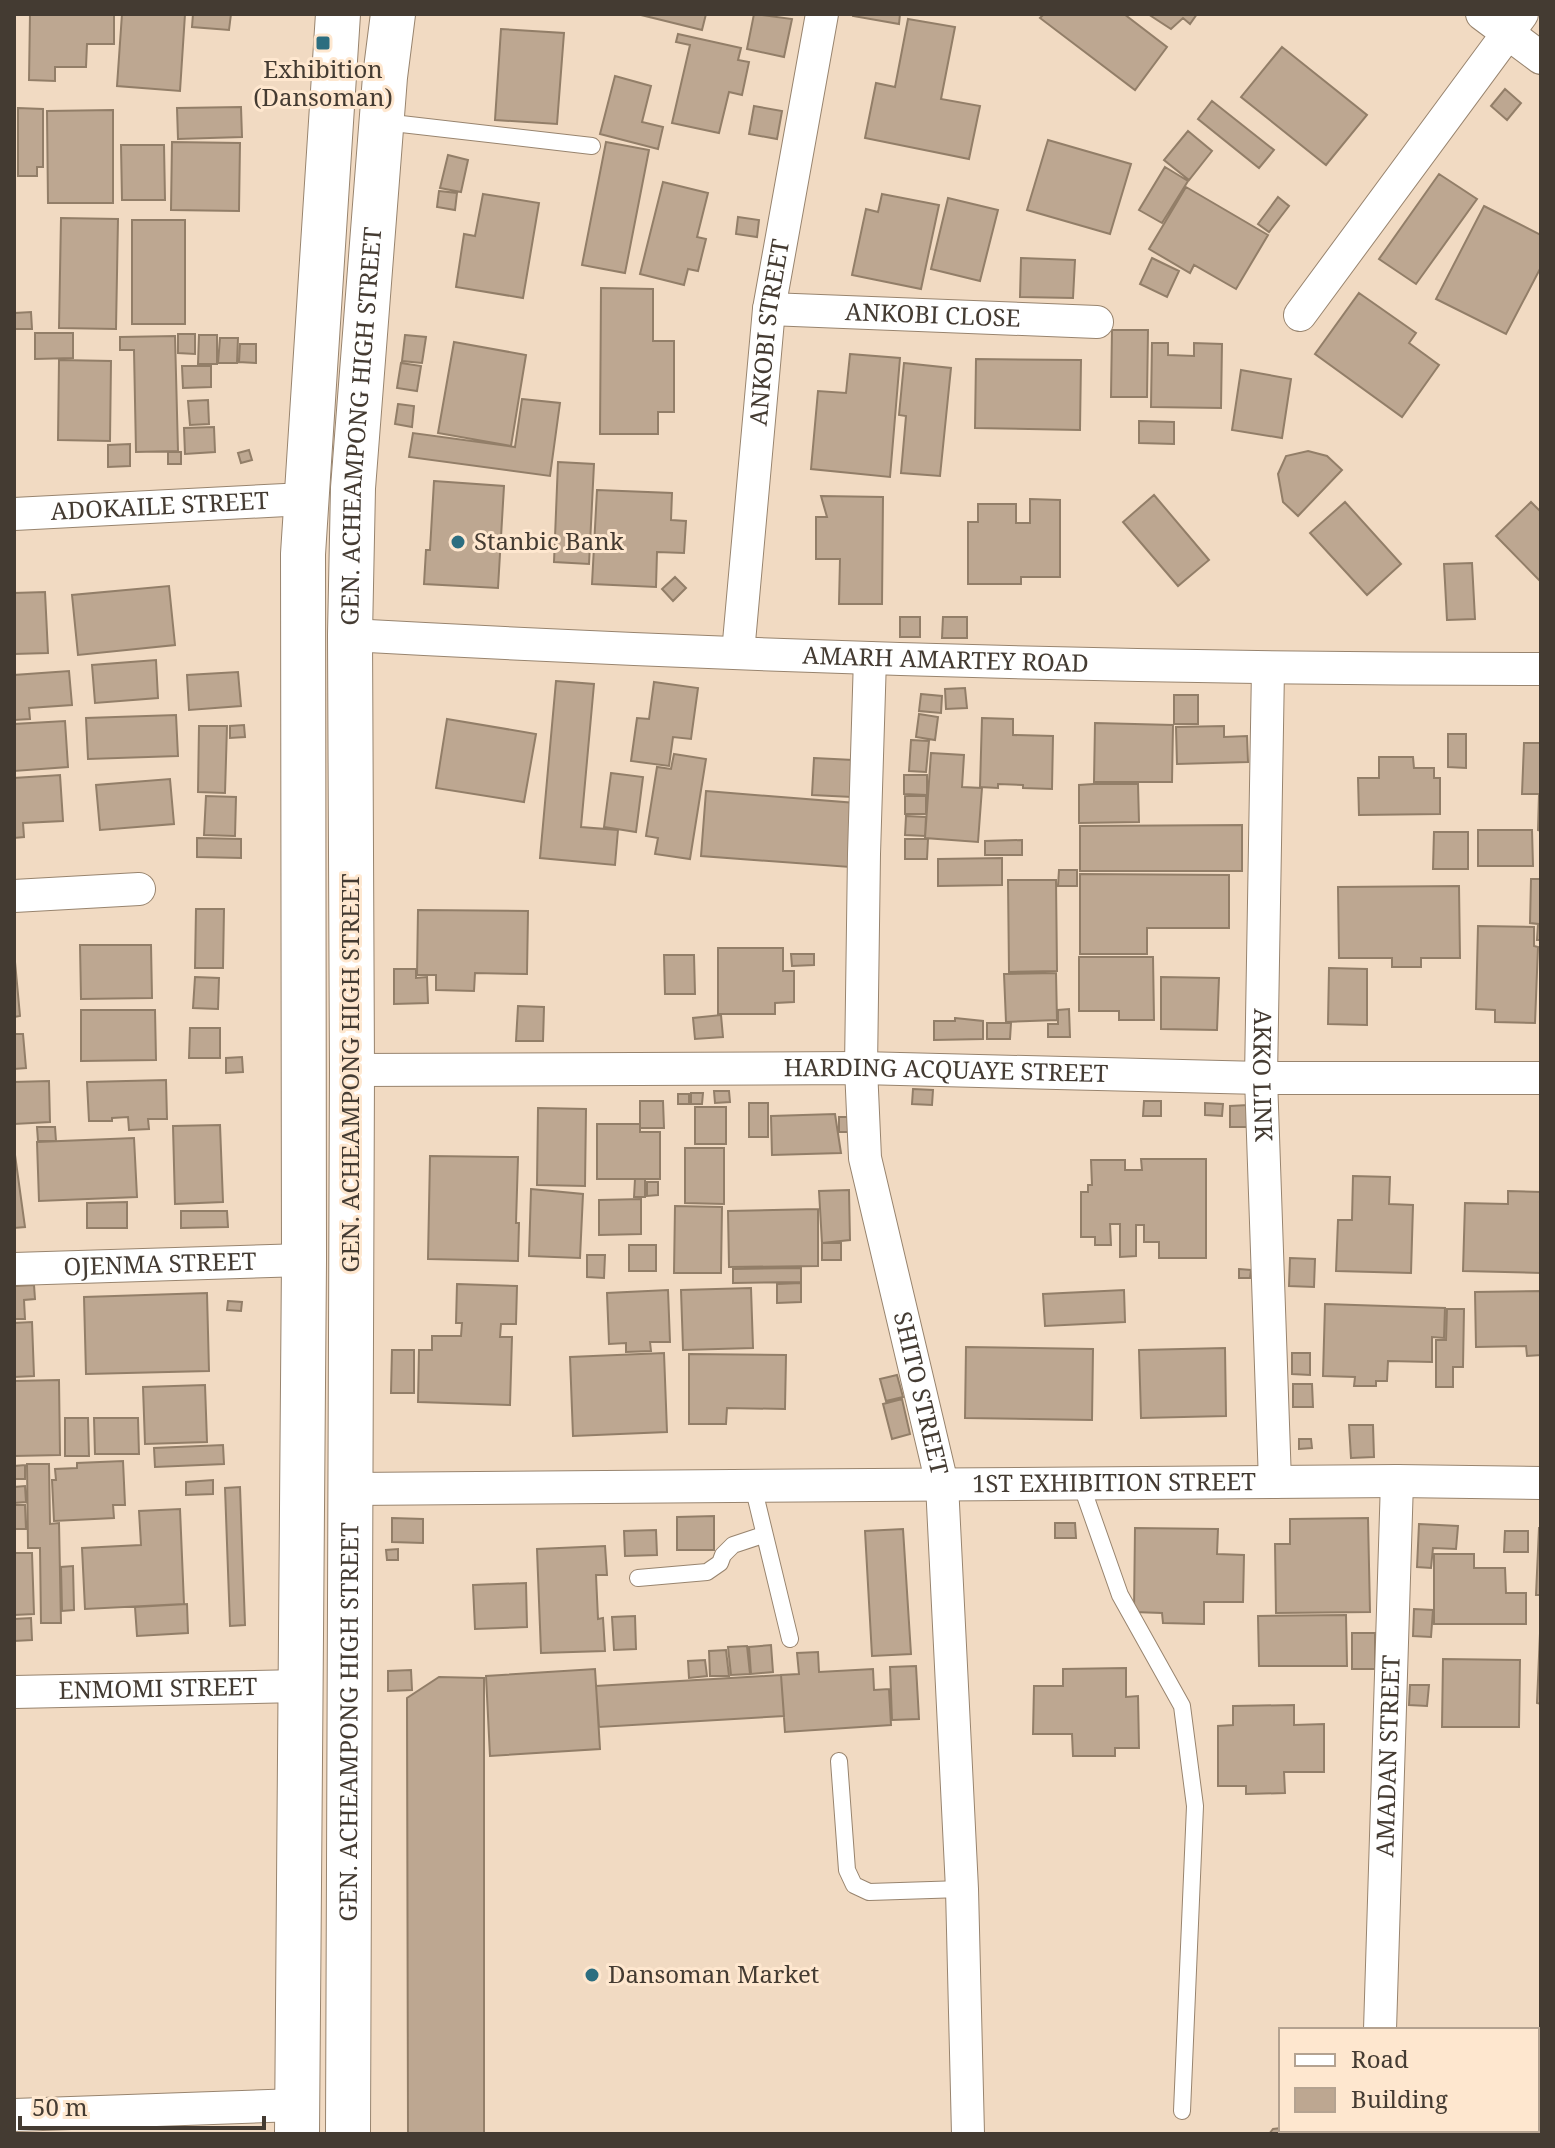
<svg xmlns="http://www.w3.org/2000/svg" width="1555" height="2148" viewBox="0 0 1555 2148" font-family="'Noto Serif',serif">
<style>
.building{fill:#bda791;stroke:#927e68;stroke-width:2}
.lines{fill:none;stroke-linecap:round;stroke-linejoin:round}
.service-casing{stroke:#98846e;stroke-width:18}
.minor-casing{stroke:#98846e;stroke-width:34}
.secondary-casing{stroke:#98846e;stroke-width:46}
.service{stroke:#fff;stroke-width:16}
.minor{stroke:#fff;stroke-width:32}
.secondary{stroke:#fff;stroke-width:44}
.poi-dot{fill:#2c6e80;stroke:#fee7cf;stroke-width:3}
.labels{text-anchor:middle;stroke-width:6;stroke-linejoin:round;paint-order:stroke}
.poi-label{font-size:24px;fill:#443b32;stroke:#fee7cf;text-anchor:start}
.street-label{font-size:24px;fill:#443b32;stroke:#fee7cf}
</style>
<rect width="100%" height="100%" fill="#f1dac2"/>
<path class="building" d="M30,14H114V44H87L86,67H55V81L29,80Z
M122,14H185L180,91L117,86Z
M193,14H231L229,30L192,27Z
M637,14H706L702,30Z
M754,14L792,19L784,57L747,49Z
M853,14H900L899,24L853,16Z
M1044,14H1124L1167,47L1135,90L1040,18Z
M1148,14H1197L1190,24L1183,18L1171,29Z
M908,19L955,27L941,99L980,106L969,159L865,138L876,83L895,87Z
M501,29L564,33L557,124L495,120Z
M678,34L741,48L738,60L749,62L742,95L729,92L719,133L672,123L690,45L676,42Z
M1282,47L1367,115L1326,165L1241,97Z
M615,76L651,86L642,122L663,127L658,149L600,134Z
M1505,89L1521,103L1507,120L1491,106Z
M1212,101L1274,150L1259,168L1198,119Z
M754,106L782,111L777,139L749,134Z
M241,107L242,137L178,139L177,108Z
M18,108L43,109V167H37V176H18Z
M113,110V203H48L47,111Z
M1188,131L1212,151L1189,180L1164,160Z
M1048,140L1131,164L1110,234L1027,210Z
M172,142L240,143L239,211L171,210Z
M606,142L649,150L625,273L582,265Z
M121,145H164L165,200H122Z
M448,155L468,160L461,192L440,188Z
M1165,167L1188,181L1162,223L1139,210Z
M1439,174L1477,199L1416,284L1379,259Z
M663,182L708,193L697,237L706,239L698,271L688,269L684,285L640,274Z
M1186,187L1268,235L1236,289L1194,265L1190,273L1149,249Z
M439,191L457,193L455,210L437,207Z
M483,194L539,203L523,298L456,287L464,234L475,236Z
M882,194L939,205L921,289L852,275L866,209L878,212Z
M1278,197L1289,206L1269,232L1258,224Z
M948,198L998,210L980,281L931,269Z
M1484,206L1541,235V267L1506,334L1436,299Z
M738,217L759,220L757,237L736,234Z
M61,218L118,219L116,329L59,328Z
M132,220H185V324H132Z
M1021,258L1075,260L1073,298L1020,297Z
M1152,258L1179,271L1167,297L1140,284Z
M601,288L653,289V341H674V412H658V434H600Z
M1359,293L1416,333L1409,343L1439,365L1402,417L1315,354Z
M31,312L32,329H15V313Z
M1112,330H1148L1147,397H1111Z
M35,333H73V358L35,359Z
M178,334H195V354L178,353Z
M199,335H217V364H198Z
M405,335L426,337L422,363L402,361Z
M175,336L178,451L136,452L134,350H120V337Z
M220,338H238L237,363H218Z
M454,342L526,355L511,446L438,433Z
M1152,343H1168V355L1194,356V343L1222,344L1221,408L1151,407Z
M240,344H256V363L239,362Z
M850,354L900,358L890,477L811,469L818,391L846,393Z
M976,359L1081,360L1080,430L975,428Z
M59,360L111,361L110,441L58,440Z
M401,363L421,366L417,391L397,388Z
M904,363L951,368L940,476L901,473L906,416L899,415Z
M182,366H211V387L183,388Z
M1241,370L1291,379L1282,438L1232,430Z
M522,399L560,403L550,476L409,457L413,433L515,447Z
M208,400L209,424L190,425L188,401Z
M398,404L414,406L412,427L395,424Z
M1139,421L1174,422V444L1139,443Z
M214,427L215,452L185,454L184,428Z
M130,444V466L108,467V445Z
M249,450L252,460L241,463L238,453Z
M1308,451L1327,456L1342,470L1298,516L1283,502L1278,474L1286,456Z
M168,452H181V464H168Z
M558,462L594,464L589,564L554,562Z
M434,481L504,486L498,588L424,584L426,550H430Z
M597,490L672,493L671,520L686,521L684,553L657,552L656,587L592,584Z
M1154,495L1209,560L1178,586L1123,522Z
M821,496L883,497L882,604H839L840,559H816V517H827Z
M1030,499L1060,500V577H1021V584H968V522H978V504H1016V523H1030Z
M1345,502L1401,564L1367,595L1310,533Z
M1531,502L1541,512V582L1496,536Z
M1472,563L1475,619L1447,620L1444,564Z
M675,577L686,588L673,601L662,589Z
M169,586L175,645L78,655L72,595Z
M45,592L48,653L14,654V593Z
M900,617H920V637H900Z
M943,617H967V638H942Z
M156,660L158,698L95,703L92,665Z
M69,671L72,705L29,708L30,719L14,720V675Z
M238,672L241,706L189,710L187,675Z
M556,681L594,684L581,827L618,830L615,865L540,858Z
M654,682L698,688L691,739L673,737L669,766L631,761L637,718L649,719Z
M965,688L967,708L946,709L945,689Z
M921,694L942,696L941,713L919,711Z
M1174,695H1198V724H1174Z
M919,714L938,717L935,740L916,737Z
M176,715L178,756L88,759L86,718Z
M982,718L1013,719V735L1053,736L1052,789L1023,788V785L998,784V788L980,787Z
M447,719L536,734L524,802L436,788Z
M65,721L68,767L14,771V724Z
M1095,723L1173,725L1172,782H1094Z
M244,725L245,737L230,738V726Z
M199,726H227L225,793L198,792Z
M1224,726V737L1247,736L1248,762L1177,764L1176,727Z
M1448,734H1466V768L1448,767Z
M911,740L929,741L926,772L909,771Z
M1524,743H1541V831L1538,830L1539,794H1522Z
M931,753L964,755L962,787L982,788L978,842L925,838Z
M674,754L706,759L690,859L655,854L658,838L646,836L657,767L671,769Z
M1379,757H1413L1414,768H1434V778H1440V814L1359,815L1358,778H1379Z
M814,758L853,760L852,797L812,795Z
M611,773L643,777L636,832L604,827Z
M60,775L63,821L23,823L24,837L14,838V778Z
M904,775H927V795L904,794Z
M170,779L174,824L100,830L96,785Z
M1094,784H1138L1139,822L1079,823V785Z
M706,791L856,803L850,867L701,856Z
M206,796L236,797L235,836L204,835Z
M905,796H926V814H905Z
M906,816L926,817L925,836L905,835Z
M1242,825V871H1080V826Z
M1478,830H1532L1533,866H1478Z
M1434,832H1468V869H1433Z
M197,838L241,839V858L197,857Z
M905,839H928L927,859H905Z
M1022,840V855H985V841Z
M1002,858V885L938,886V859Z
M1059,870H1077V886H1058Z
M1080,874L1229,875V928H1147V954H1080Z
M1531,879H1541V940H1537L1538,924L1530,923Z
M1008,880H1056L1057,971L1009,972Z
M1459,886L1460,958H1421V967H1392V958H1339L1338,887Z
M196,909H224L223,968H195Z
M418,910L528,911L527,974L475,973L474,991L436,990V975H417Z
M1478,926L1534,927V946L1538,947L1535,1023L1495,1022V1010L1476,1009Z
M80,945H151L152,998L81,999Z
M718,948H783V971H794V1002L775,1003V1014H718Z
M14,951L20,1016L14,1017Z
M791,954H814V965L792,966Z
M664,955H694L695,994H665Z
M1079,957H1153L1154,1020H1119V1011H1079Z
M1329,968L1367,969V1025L1328,1024Z
M394,969H416V978L427,977L428,1003L394,1004Z
M1056,973L1057,1020L1006,1022L1004,974Z
M195,977L219,978L218,1009L193,1008Z
M1161,977L1219,978L1217,1030L1161,1029Z
M518,1006L544,1007L543,1041H516Z
M1069,1009L1070,1037H1048V1024H1058V1010Z
M81,1010H155L156,1060L81,1061Z
M721,1015L723,1037L695,1039L693,1018Z
M955,1018L983,1021V1039L934,1040V1021H955Z
M987,1023H1011L1010,1039H987Z
M190,1028H220V1058H189Z
M14,1034H23L26,1068L14,1069Z
M242,1057L243,1072L226,1073V1058Z
M166,1080L167,1119H148L149,1129L129,1130L128,1117L112,1118V1121H89L87,1082Z
M49,1081L50,1122L14,1124V1082Z
M913,1089L933,1090L932,1105L912,1104Z
M714,1091H729L730,1102L715,1103Z
M691,1093H703L702,1104H691Z
M678,1094H689V1104H678Z
M640,1101H663L664,1128H640Z
M1144,1101H1161V1116H1143Z
M749,1103H768V1137H749Z
M1205,1103L1223,1104L1222,1116L1205,1115Z
M1248,1105V1127H1230V1106Z
M695,1107H726V1144H695Z
M538,1108L586,1109L585,1186L537,1185Z
M835,1114L841,1153L772,1155L771,1116Z
M839,1117H855L856,1132H839Z
M597,1124H640V1132H660V1179H597Z
M220,1125L223,1202L175,1204L173,1126Z
M37,1127H55L56,1141H38Z
M134,1138L137,1197L39,1201L37,1142Z
M685,1148H724V1204L685,1203Z
M15,1155L25,1227L14,1228V1156Z
M430,1156L518,1157L516,1223H519L518,1261L428,1259Z
M1141,1159H1206V1258H1159V1242H1144V1225H1136V1256L1120,1257V1224H1110L1111,1245H1095V1237H1081V1192H1088V1185H1092L1091,1160H1125V1170H1142Z
M1353,1176L1390,1177L1389,1204L1413,1205L1411,1273L1336,1271L1338,1220H1352Z
M635,1179H645V1197H634Z
M647,1182H658V1195L647,1196Z
M531,1189L583,1194L580,1258L529,1256Z
M849,1190L850,1240L822,1243L819,1191Z
M1508,1191L1541,1192V1273L1463,1271L1465,1203L1508,1204Z
M641,1199V1234L599,1235V1200Z
M127,1202V1228H87V1203Z
M675,1206L722,1207L721,1273H674Z
M818,1209V1266L729,1267L728,1211Z
M181,1211H227L228,1227L181,1228Z
M822,1243H841V1260H822Z
M629,1245H656V1271H629Z
M587,1255H605L604,1278L587,1277Z
M1290,1258L1315,1259L1314,1287L1289,1286Z
M801,1268V1282L733,1283V1269Z
M1239,1269L1251,1270L1250,1278H1239Z
M801,1283V1302L777,1303V1284Z
M457,1284L517,1286L516,1324H501L500,1337H512L510,1405L418,1402L419,1350H432V1336H461L462,1323H456Z
M34,1285L35,1299L24,1300L25,1319H14V1286Z
M751,1288L753,1348L683,1350L681,1290Z
M668,1290L670,1342H650L651,1351L626,1352V1343L609,1344L607,1293Z
M1124,1290L1125,1322L1045,1326L1043,1294Z
M1541,1291V1355L1527,1356L1526,1346L1476,1347L1475,1292Z
M207,1293L209,1371L86,1374L84,1297Z
M228,1301L242,1302L241,1311L227,1310Z
M1325,1304L1445,1308L1444,1338L1432,1337V1362L1388,1361L1387,1381H1376V1386H1354L1355,1377L1323,1376Z
M1447,1309H1464L1463,1367H1453V1387H1436V1340H1446Z
M32,1322L34,1376L14,1377V1323Z
M966,1347L1093,1349L1092,1420L965,1418Z
M1225,1348L1226,1416L1141,1418L1139,1350Z
M392,1350H414V1393H391Z
M664,1353L667,1432L573,1436L570,1357Z
M1292,1353H1310V1375L1292,1374Z
M689,1354L786,1355L785,1409L727,1408L726,1424H689Z
M897,1375L903,1397L886,1401L880,1379Z
M59,1380L60,1455L14,1456V1381Z
M1293,1384H1312L1313,1407H1293Z
M205,1385L207,1442L145,1444L143,1387Z
M902,1399L910,1434L892,1439L883,1404Z
M65,1418H88L89,1456H65Z
M94,1418H138L139,1454H95Z
M1349,1425H1373L1374,1457L1351,1458Z
M1299,1439H1311L1312,1448L1299,1449Z
M223,1445L224,1464L155,1467L154,1448Z
M123,1461L125,1505H113L114,1518L54,1521L52,1480H56L55,1469L77,1468V1463Z
M27,1464H49L50,1524L59,1523L61,1623H41L40,1548H28Z
M25,1465V1479H14V1466Z
M213,1480V1494L186,1495V1482Z
M25,1486L26,1502L14,1503V1487Z
M240,1487L245,1625L230,1626L225,1488Z
M14,1505H25L26,1529H14Z
M180,1509L184,1604L85,1609L82,1548L141,1545L139,1511Z
M714,1516V1550H677V1517Z
M392,1518L423,1519V1543L392,1542Z
M1368,1518L1370,1612L1276,1613L1275,1544H1290V1519Z
M1055,1523H1075L1076,1538H1055Z
M1419,1524L1458,1526L1456,1549L1433,1548L1431,1568L1417,1567Z
M1135,1528L1218,1529L1217,1554L1244,1555L1243,1602H1204V1624L1163,1623L1162,1613L1134,1612Z
M1539,1528H1541V1595H1536Z
M903,1529L911,1654L872,1656L865,1531Z
M656,1530L657,1555L625,1556L624,1531Z
M1505,1531H1528V1552H1504Z
M605,1546L607,1575H596L598,1619L603,1618L605,1651L541,1653L537,1549Z
M398,1549V1560H387L386,1550Z
M14,1553H32L34,1614L14,1615Z
M1434,1554H1474V1568H1505L1506,1593H1526V1624H1434Z
M73,1566L74,1610L62,1611L61,1567Z
M526,1583L527,1627L475,1629L473,1585Z
M187,1604L188,1633L137,1636L135,1607Z
M1414,1609L1433,1610L1431,1637L1413,1636Z
M1541,1610V1704L1537,1703Z
M1346,1615L1347,1666H1259L1258,1616Z
M635,1616L636,1649L614,1650L612,1617Z
M31,1618L32,1640L14,1641V1619Z
M1352,1633H1375V1669H1352Z
M771,1645L773,1672L751,1674L749,1647Z
M747,1646L750,1674L731,1675L728,1647Z
M726,1650L729,1676H710L709,1651Z
M818,1652L819,1672L873,1669L874,1690L889,1689L891,1725L785,1732L781,1675L799,1674L797,1653Z
M1443,1659L1520,1660L1519,1727H1442Z
M705,1660L707,1676L689,1678L688,1661Z
M916,1666L919,1719L892,1720L890,1667Z
M1126,1668V1697L1138,1696L1139,1748H1115V1756H1073L1072,1734H1033L1034,1686H1063V1669Z
M595,1669L600,1749L490,1756L486,1676Z
M411,1670L412,1690L388,1691V1671Z
M781,1675L784,1716L599,1727L596,1686Z
M439,1677L484,1678V2134H408L407,1698Z
M1410,1685H1429L1427,1706L1409,1705Z
M1294,1705V1725L1324,1724V1772H1284L1285,1793L1246,1794V1786H1218V1726L1233,1725V1706Z
M1281,2128L1302,2130L1304,2134H1269L1273,2129Z"/>
<g class="lines">
<defs>
<path id="service" d="M384,122L592,146
M1081,1484L1120,1595L1182,1706L1195,1806L1182,2111
M753,1486L790,1639
M638,1578L707,1572L720,1563L723,1555L733,1545L763,1535
M839,1761L847,1870L854,1885L869,1892L962,1889"/>
<g id="minor">
<path d="M1482,14L1541,58"/>
<path id="s1" d="M769,309L1097,322"/>
<path d="M1300,315L1522,14"/>
<path id="s2" d="M14,514L305,499"/>
<path id="s3" d="M350,635C747,657 1144,669 1541,669"/>
<path id="s4" d="M738,653L769,309L822,14"/>
<path id="s5" d="M870,658L864,854L861,1068L865,1158L942,1484L962,1889L968,2134"/>
<path id="s6" d="M1268,669L1261,1078L1275,1482"/>
<path d="M14,896L139,889"/>
<path id="s7" d="M352,1070L861,1068L1261,1078H1541"/>
<path id="s8" d="M14,1269L304,1260"/>
<path id="s9" d="M350,1489L1397,1481L1541,1483"/>
<path id="s10" d="M14,1692L300,1686"/>
<path id="s11" d="M1380,2030L1397,1481"/>
<path d="M14,2115L297,2105"/>
<path d="M1376,2134V2130"/>
</g>
<g id="secondary">
<path d="M297,2134L304,1260L303,554L338,14"/>
<path id="s12" d="M348,2134L352,1070L350,635L353,488L385,77L393,14"/>
</g>
</defs>
<use href="#service" class="service-casing"/>
<use href="#minor" class="minor-casing"/>
<use href="#secondary" class="secondary-casing"/>
<use href="#service" class="service"/>
<use href="#minor" class="minor"/>
<use href="#secondary" class="secondary"/>
</g>
<g class="poi-dot">
<rect x="315" y="35" width="16" height="16" rx="4"/>
<circle cx="458" cy="542" r="8"/>
<circle cx="592" cy="1975" r="8"/>
</g>
<g class="labels">
<g class="poi-label">
<text x="323" y="78" text-anchor="middle">Exhibition<tspan x="323" dy="28">(Dansoman)</tspan></text>
<text x="474" y="550">Stanbic Bank</text>
<text x="608" y="1983">Dansoman Market</text>
</g>
<g class="street-label">
<text dy="8" stroke="none"><textPath href="#s1" startOffset="164">ANKOBI CLOSE</textPath></text>
<text dy="8" stroke="none"><textPath href="#s4" startOffset="322">ANKOBI STREET</textPath></text>
<text dy="8" stroke="none"><textPath href="#s12" startOffset="1708">GEN. ACHEAMPONG HIGH STREET</textPath></text>
<text dy="8" stroke="none"><textPath href="#s2" startOffset="146">ADOKAILE STREET</textPath></text>
<text dy="8" stroke="none"><textPath href="#s3" startOffset="596">AMARH AMARTEY ROAD</textPath></text>
<text dy="8" stroke="none"><textPath href="#s7" startOffset="594">HARDING ACQUAYE STREET</textPath></text>
<text transform="translate(351 1073) rotate(-90)" y="8">GEN. ACHEAMPONG HIGH STREET</text>
<text dy="8" stroke="none"><textPath href="#s6" startOffset="406">AKKO LINK</textPath></text>
<text dy="8" stroke="none"><textPath href="#s8" startOffset="146">OJENMA STREET</textPath></text>
<text dy="8" stroke="none"><textPath href="#s5" startOffset="742">SHITO STREET</textPath></text>
<text dy="8" stroke="none"><textPath href="#s9" startOffset="764">1ST EXHIBITION STREET</textPath></text>
<text dy="8" stroke="none"><textPath href="#s10" startOffset="144">ENMOMI STREET</textPath></text>
<text dy="8" stroke="none"><textPath href="#s12" startOffset="412">GEN. ACHEAMPONG HIGH STREET</textPath></text>
<text dy="8" stroke="none"><textPath href="#s11" startOffset="274">AMADAN STREET</textPath></text>
</g>
</g>
<rect width="1555" height="2148" fill="none" stroke="#443b32" stroke-width="32"/>
<rect x="1279" y="2028" width="260" height="104" fill="#fee7cf" stroke="#b4a290" stroke-width="2"/>
<rect x="1295" y="2054" width="40" height="12" fill="#ffffff" stroke="#b4a290" stroke-width="2"/>
<text x="1351" y="2068" font-size="24" fill="#443b32">Road</text>
<rect x="1295" y="2088" width="40" height="24" fill="#bda791" stroke="#b4a290" stroke-width="2"/>
<text x="1351" y="2108" font-size="24" fill="#443b32">Building</text>
<path d="M20 2116v12h244v-12" fill="none" stroke="#443b32" stroke-width="4"/>
<text x="32" y="2116" font-size="24" fill="#443b32" stroke="#fee7cf" stroke-width="6" paint-order="stroke">50 m</text>
</svg>
